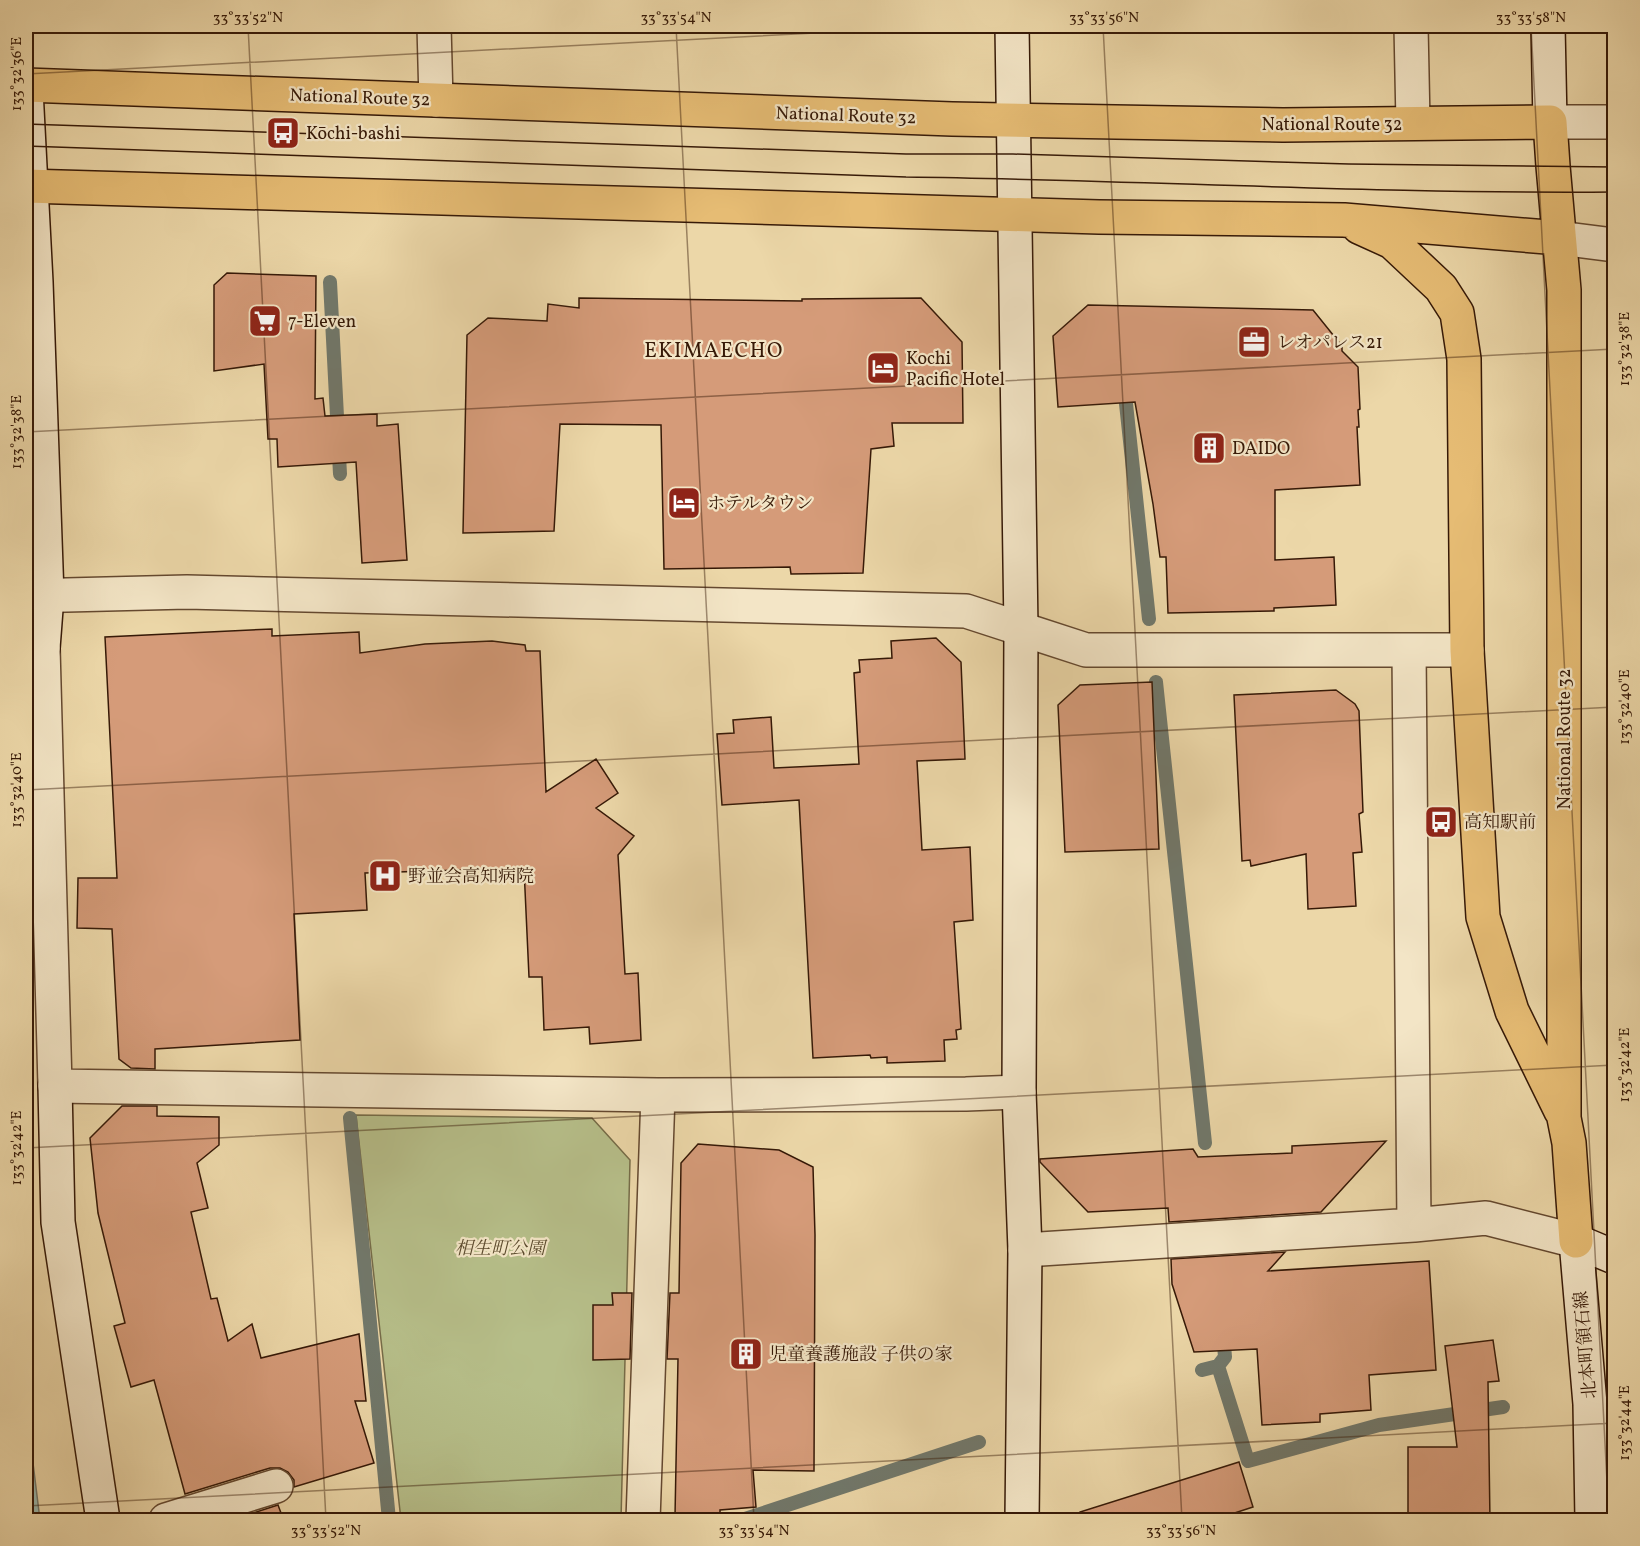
<svg xmlns="http://www.w3.org/2000/svg" width="1640" height="1546" viewBox="0 0 1640 1546" font-family="Vollkorn,'Noto Serif JP',serif">
<style>
.green{fill:#b6be89;stroke:#766c48;stroke-width:1.5}
.water{fill:#99b8ad;stroke:#71786b;stroke-width:1.5}
.lines{fill:none;stroke-linecap:round;stroke-linejoin:round}
.shore{stroke:#68685a;stroke-width:1.5}
.stream{stroke:#71786b;stroke-width:14}
.building{fill:#d59b79;stroke:#361907;stroke-width:1.5}
.street-casing{stroke:#64482f;stroke-width:36}
.secondary-casing{stroke:#361907;stroke-width:36}
.highway-casing{stroke:#361907;stroke-width:36}
.street{stroke:#f3e5c6;stroke-width:33}
.secondary{stroke:#f3e5c6;stroke-width:33}
.highway{stroke:#e6bc74;stroke-width:33}
.tram{stroke:#361907;stroke-width:1.5}
.ticks{fill:none;stroke:#361907;stroke-width:1.5;stroke-opacity:0.45}
.labels{text-anchor:middle;stroke-width:4.5;stroke-linejoin:round;paint-order:stroke}
.street-label{font-size:18px;fill:#361907;stroke:#f3e5c6}
.poi-label{font-size:18px;fill:#361907;stroke:#f3e5c6;text-anchor:start}
.park-label{font-size:18px;font-style:italic;fill:#5c4b2e;stroke:#f3e5c6}
.quarter-label{font-size:21px;letter-spacing:1.5px;fill:#361907;stroke:#f3e5c6}
.neatline{fill:none;stroke:#361907;stroke-width:2}
.ticks-label{font-size:15px;text-anchor:middle;fill:#361907}
</style>
<rect width="100%" height="100%" fill="#ecd7a8"/>
<filter id="stains"><feTurbulence type="fractalNoise" baseFrequency=".00333" numOctaves="4"/><feColorMatrix values="0 0 0 0 .2 0 0 0 0 .09 0 0 0 0 .02 0 0 0 .5 -.17"/></filter>
<radialGradient id="worn" r=".72"><stop offset=".6" stop-color="#630" stop-opacity="0"/><stop offset="1" stop-color="#630" stop-opacity=".3"/></radialGradient>
<path class="green" d="M356,1115L592,1118L630,1160L621,1520H401Z"/>
<path class="water" d="M26,1406L40,1520H26Z"/>
<g class="lines">
<path class="shore" d="M26,1455L34,1520"/>
<path class="stream" d="M330,282L340,474
M1124,385L1149,619
M1156,682L1205,1143
M350,1118C363,1252 377,1386 389,1520
M1218,1366L1225,1357L1223,1332
M1202,1370L1218,1366L1248,1461L1379,1425L1503,1407
M742,1520L979,1442"/>
</g>
<path class="building" d="M227,273L316,276L315,399L323,398L325,416L377,414V426L398,424L407,560L362,563L356,462L278,467L277,439H268L264,364L214,371V285Z
M579,298L802,301V299L921,298L962,342L963,423H892L894,446L871,449L863,573L791,574L790,567L664,569L661,425L560,424L554,531L463,533L467,335L488,318L547,321L548,304L579,308Z
M1088,305L1313,310L1342,346V351L1358,367L1360,409L1358,410L1359,427H1357L1360,485L1275,490V560L1334,557L1336,605L1274,608V611L1168,613L1166,557H1160L1153,504L1135,402L1058,407L1053,336Z
M272,629V636L359,632L360,653L425,644L492,641L525,645L526,651H540L546,792L596,759L618,793L596,808L634,836L618,855L625,974L638,973L641,1040L590,1044L589,1027L544,1030L542,977H529L524,868L365,873L367,910L294,914L300,1040L155,1049V1069L131,1068L119,1059L112,929L77,928L78,878H117L105,637Z
M936,638L961,662L965,759L917,761L922,850L970,847L973,920L954,922L961,1029L956,1030L957,1039L944,1040L945,1061L887,1063V1057L871,1058L870,1055L813,1058L799,800L722,805L717,734L734,733L733,720L771,717L774,768L859,764L854,673L860,672L859,660L892,658L891,641Z
M1152,682L1159,849L1065,852L1058,705L1080,685Z
M1336,690L1355,704L1359,711L1363,812L1359,814L1362,852L1353,853L1356,906L1308,909L1306,854L1251,866L1250,860L1242,861L1234,695Z
M122,1106H157V1116L219,1117V1145L197,1163L208,1208L191,1212L211,1299L217,1298L228,1341L252,1324L261,1358L359,1334L366,1401H355L374,1463L294,1487V1480L288,1472L280,1468H270L185,1494L154,1380L131,1387L114,1326L125,1323L98,1213L90,1138Z
M1386,1141L1321,1212L1169,1222L1168,1208L1088,1212L1040,1162V1159L1193,1149L1198,1157L1292,1153V1146Z
M698,1144L779,1150L813,1167L815,1235L814,1471L753,1470L756,1507L720,1510V1516H675L678,1359H667L670,1293H679L681,1163Z
M1285,1252L1268,1271L1429,1261L1436,1370L1369,1375L1371,1410L1320,1414V1422L1262,1425L1257,1349L1194,1352L1172,1284L1171,1259Z
M612,1293H632L630,1359L593,1360V1305H613Z
M1493,1340L1499,1381L1488,1382L1490,1521H1408V1447H1457L1445,1346Z
M1239,1462L1253,1507L1210,1521H1081L1080,1512Z
M278,1505L284,1521H228Z"/>
<g class="lines">
<defs>
<path id="street" d="M434,26L436,100
M1411,26L1413,123
M1550,122H1614
M1559,238L1614,245
M26,596L187,592L966,611L1086,650H1467
M43,648L55,1086L658,1095L966,1094L1019,1092
M1409,650L1414,1225
M1025,1250L1414,1225L1486,1218L1576,1241
M166,1520L276,1486
M643,1520L658,1095"/>
<path id="secondary" d="M1012,26L1021,629L1019,1092L1025,1250L1022,1520
M1548,26L1550,122
M26,90L36,282L47,596L43,648
M55,1086L58,1222L103,1520
M1576,1241L1590,1404L1592,1520
M1576,1241L1614,1257"/>
<path id="highway" d="M26,85L952,119L1283,125L1550,122L1553,166L1564,290V1118L1569,1143L1576,1241
M26,186L1099,217L1344,220L1559,238
M1359,227L1392,242L1441,288L1457,313L1464,359L1467,650L1483,917L1512,1011L1561,1111"/>
</defs>
<use href="#street" class="street-casing"/>
<use href="#secondary" class="secondary-casing"/>
<use href="#highway" class="highway-casing"/>
<use href="#street" class="street"/>
<use href="#secondary" class="secondary"/>
<use href="#highway" class="highway"/>
<path class="tram" d="M26,124L906,154H1013L1349,164L1614,167
M26,146L906,177C1142,180 1378,194 1614,192"/>
</g>
<path class="ticks" d="M248,26L326,1520M676,26L754,1520M1103,26L1182,1520M1531,26L1609,1520M26,74L950,26M26,432L1614,349M26,790L1614,707M26,1148L1614,1065M26,1506L1614,1423"/>
<defs>
<symbol id="bus-square" viewBox="-11 -11 22 22"><rect x="-9" y="-9" width="18" height="18" rx="4" fill="#8f2418" stroke="#f3e5c6"/><path d="M-5-6H5V4H4V6H2V4H-2V6H-4V4H-5ZM-3.5-4V0h7V-4ZM-3.5 1.2v1.5H-2V1.2ZM2 1.2v1.5H3.5V1.2Z" fill="#fff"/></symbol>
<symbol id="supermarket-square" viewBox="-11 -11 22 22"><rect x="-9" y="-9" width="18" height="18" rx="4" fill="#8f2418" stroke="#f3e5c6"/><path d="M-6-5.5h2.5l.6 2H6L4.5 2H-2.5L-4.4-4H-6ZM-1.5 3.2a1.3 1.3 0 1 0 .1 0ZM3 3.2a1.3 1.3 0 1 0 .1 0Z" fill="#fff"/></symbol>
<symbol id="office-square" viewBox="-11 -11 22 22"><rect x="-9" y="-9" width="18" height="18" rx="4" fill="#8f2418" stroke="#f3e5c6"/><path d="M-6-3h4V-5.5h4V-3h4V5H-6ZM-1-4.5V-3h2v-1.5ZM-6 0V1H6V0Z" fill="#fff"/></symbol>
<symbol id="hotel-square" viewBox="-11 -11 22 22"><rect x="-9" y="-9" width="18" height="18" rx="4" fill="#8f2418" stroke="#f3e5c6"/><path d="M-6-4.5h1.5V1H6V5H4.5V3h-9V5H-6ZM-4 0a1.8 1.8 0 1 1 3.6 0ZM.5 0V-2.5h3Q6-2.5 6 0Z" fill="#fff"/></symbol>
<symbol id="building-square" viewBox="-11 -11 22 22"><rect x="-9" y="-9" width="18" height="18" rx="4" fill="#8f2418" stroke="#f3e5c6"/><path d="M-4-6H4V6H1V3H-1V6H-4ZM-2.5-4.3h1.7v1.8h-1.7ZM.8-4.3h1.7v1.8H.8ZM-2.5-1h1.7V.8h-1.7ZM.8-1h1.7V.8H.8Z" fill="#fff"/></symbol>
<symbol id="hospital-square" viewBox="-11 -11 22 22"><rect x="-9" y="-9" width="18" height="18" rx="4" fill="#8f2418" stroke="#f3e5c6"/><path d="M-5-5h3v3.5h4V-5h3V5h-3V1.5h-4V5h-3Z" fill="#fff"/></symbol>
</defs>
<g fill-rule="evenodd">
<use href="#bus-square" x="264" y="114" width="38" height="38"/>
<use href="#supermarket-square" x="246" y="302" width="38" height="38"/>
<use href="#office-square" x="1235" y="323" width="38" height="38"/>
<use href="#hotel-square" x="864" y="349" width="38" height="38"/>
<use href="#building-square" x="1190" y="429" width="38" height="38"/>
<use href="#hotel-square" x="665" y="484" width="38" height="38"/>
<use href="#bus-square" x="1422" y="803" width="38" height="38"/>
<use href="#hospital-square" x="366" y="857" width="38" height="38"/>
<use href="#building-square" x="727" y="1335" width="38" height="38"/>
</g>
<g class="labels">
<g class="street-label">
<text transform="translate(360 97) rotate(2)" y="6">National Route 32</text>
<text transform="translate(846 115) rotate(2)" y="6">National Route 32</text>
<text x="1332" y="130">National Route 32</text>
<text transform="translate(1564 739) rotate(-90)" y="6">National Route 32</text>
<text transform="translate(1585 1345) rotate(-95)" y="6">北本町領石線</text>
</g>
<g class="poi-label">
<text x="306" y="139">Kōchi-bashi</text>
<text x="288" y="327">7-Eleven</text>
<text x="1277" y="348">レオパレス21</text>
<text x="906" y="364">Kochi<tspan x="906" dy="21">Pacific Hotel</tspan></text>
<text x="1232" y="454">DAIDO</text>
<text x="707" y="509">ホテルタウン</text>
<text x="1464" y="828">高知駅前</text>
<text x="408" y="882">野並会高知病院</text>
<text x="769" y="1360">児童養護施設 子供の家</text>
</g>
<g class="park-label">
<text x="500" y="1254">相生町公園</text>
</g>
<g class="quarter-label">
<text x="714" y="357">EKIMAECHO</text>
</g>
</g>
<rect width="1640" height="1546" fill="none" stroke="#ecd7a8" stroke-width="66"/>
<rect x="33" y="33" width="1574" height="1480" class="neatline"/>
<g class="ticks-label">
<text x="248" y="22">33°33'52"N</text>
<text x="676" y="22">33°33'54"N</text>
<text x="1104" y="22">33°33'56"N</text>
<text x="1531" y="22">33°33'58"N</text>
<text transform="translate(16 74) rotate(-90)" y="5">133°32'36"E</text>
<text transform="translate(1624 349) rotate(-90)" y="5">133°32'38"E</text>
<text transform="translate(16 432) rotate(-90)" y="5">133°32'38"E</text>
<text transform="translate(1624 707) rotate(-90)" y="5">133°32'40"E</text>
<text transform="translate(16 790) rotate(-90)" y="5">133°32'40"E</text>
<text transform="translate(1624 1065) rotate(-90)" y="5">133°32'42"E</text>
<text transform="translate(16 1148) rotate(-90)" y="5">133°32'42"E</text>
<text transform="translate(1624 1423) rotate(-90)" y="5">133°32'44"E</text>
<text x="326" y="1535">33°33'52"N</text>
<text x="754" y="1535">33°33'54"N</text>
<text x="1181" y="1535">33°33'56"N</text>
</g>
<rect width="100%" height="100%" filter="url(#stains)"/>
<rect width="100%" height="100%" fill="url(#worn)"/>
</svg>
